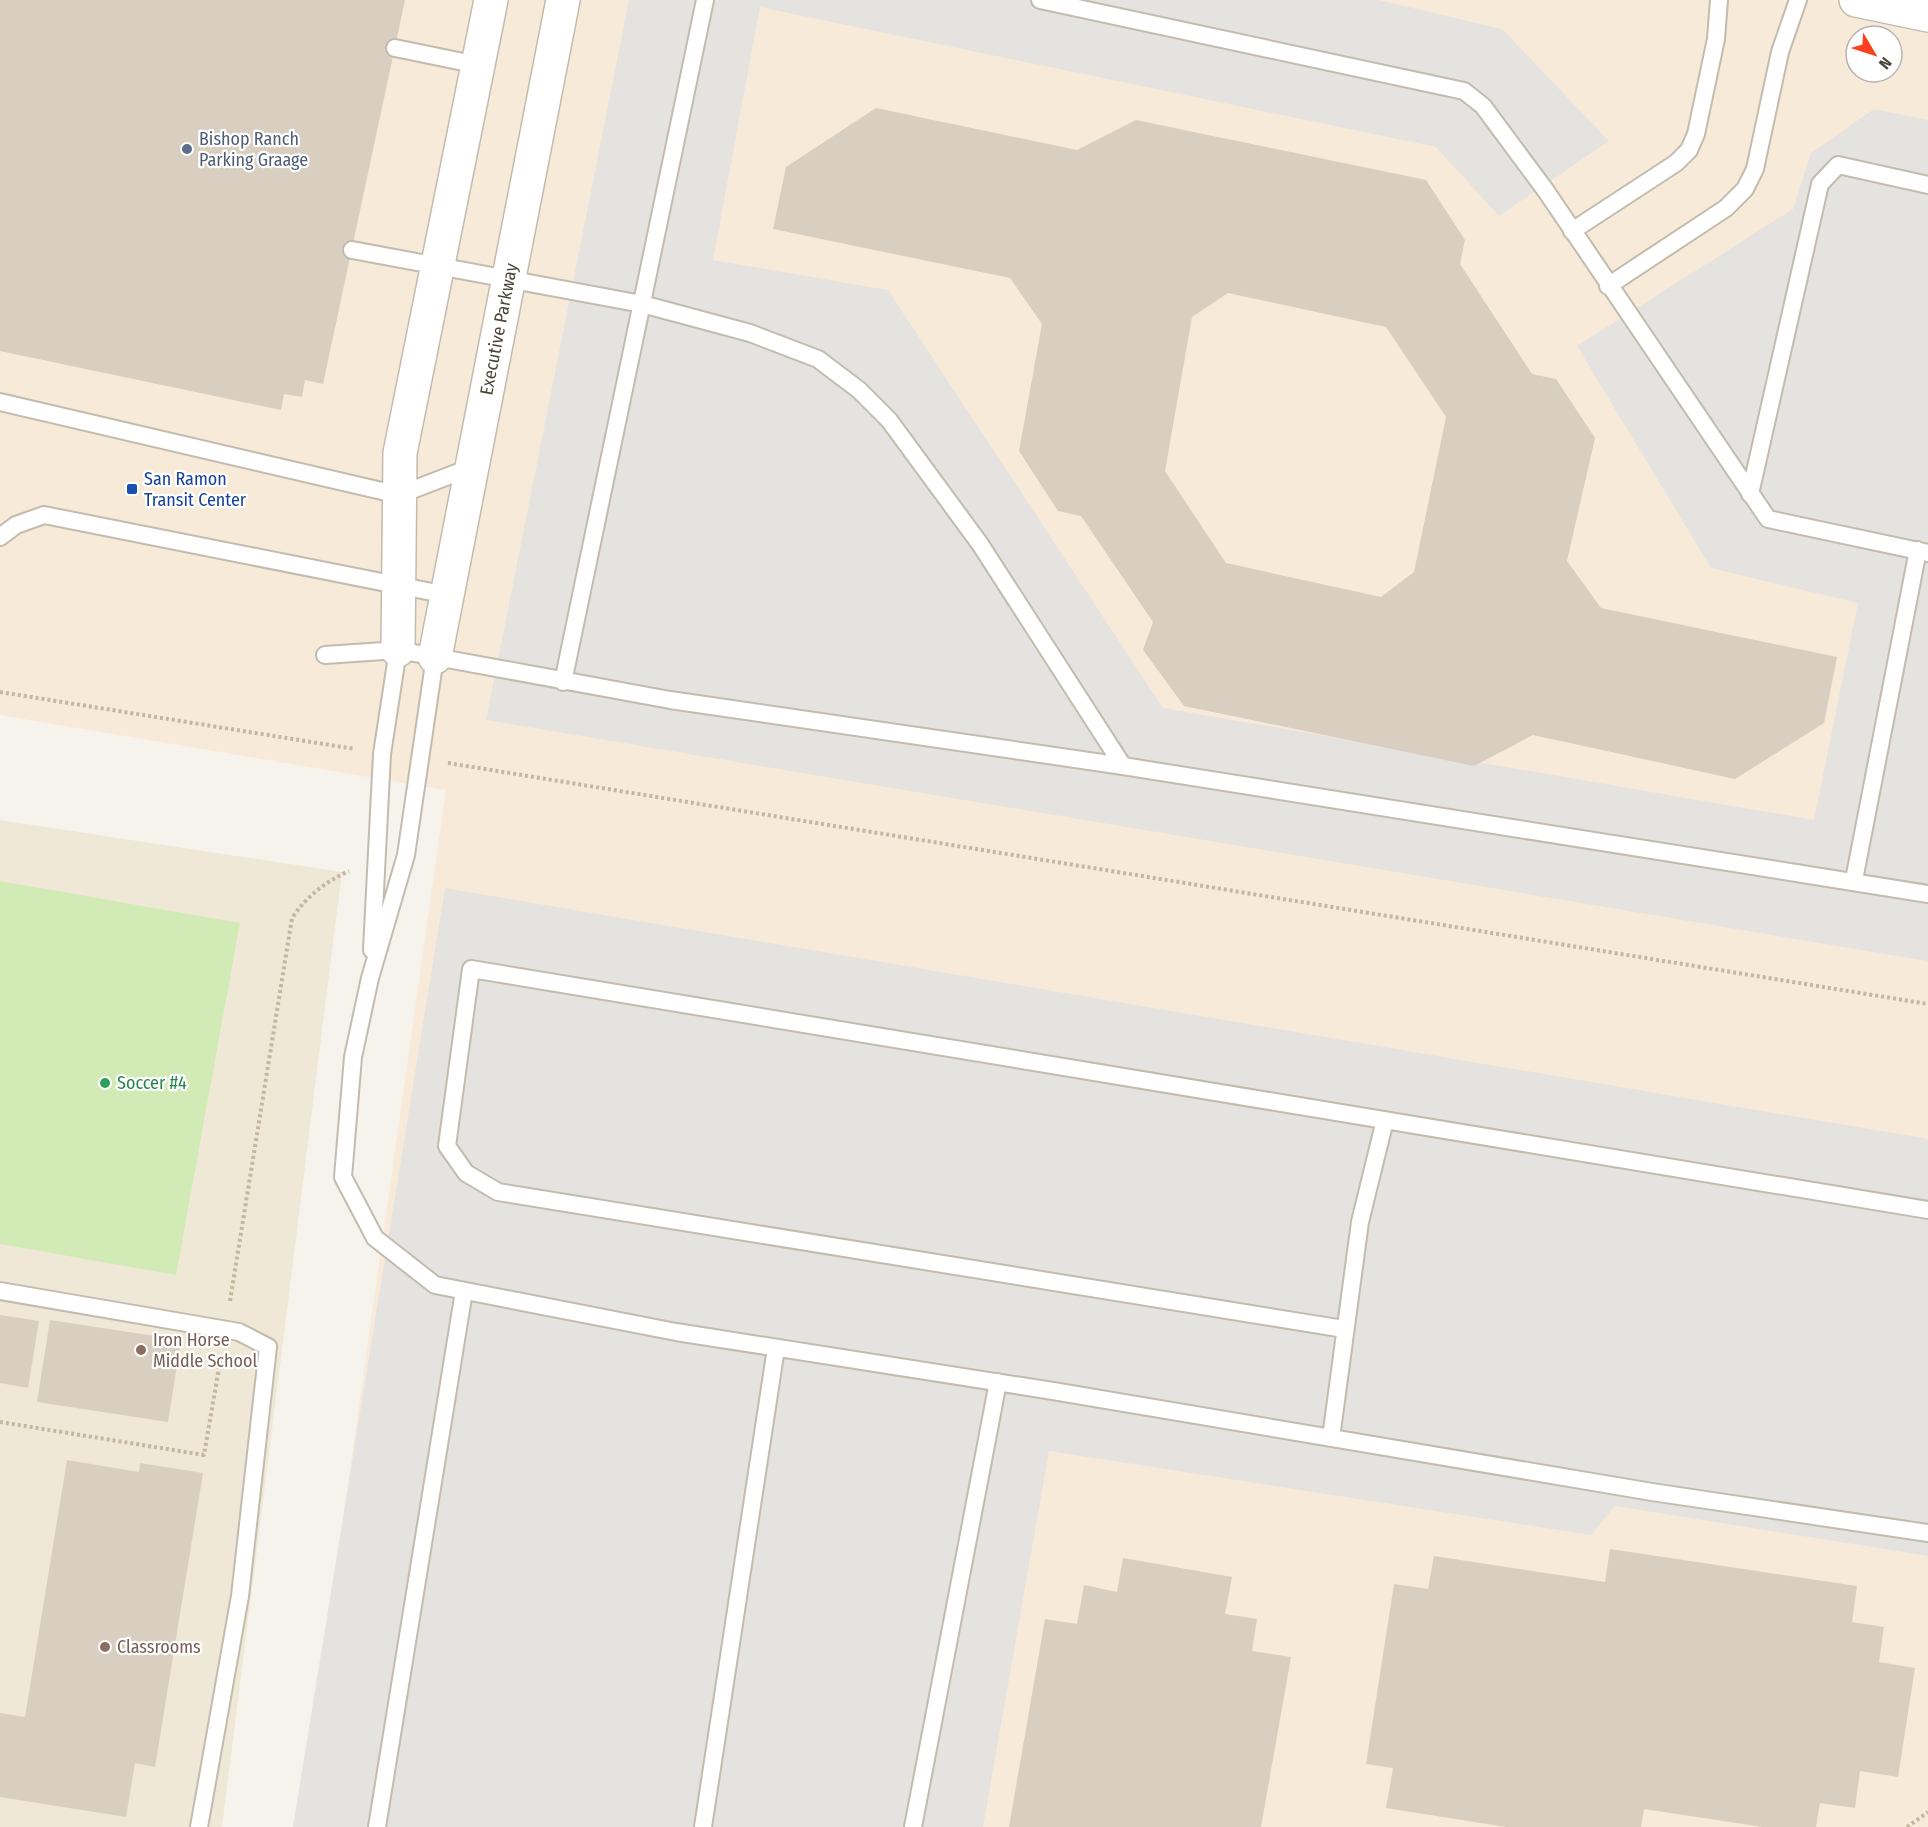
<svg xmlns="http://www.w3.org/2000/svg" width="1928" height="1827" viewBox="0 0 1928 1827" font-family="'Fira Sans Condensed',sans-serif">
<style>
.commercial{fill:#f7ead8;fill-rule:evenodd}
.education{fill:#efe8d6}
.green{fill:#d2eab5}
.parking{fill:#e5e3e0}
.building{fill:#d8cfc1;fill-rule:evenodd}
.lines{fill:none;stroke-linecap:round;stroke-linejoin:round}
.service-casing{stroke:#c2bbae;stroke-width:20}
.minor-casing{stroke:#c2bbae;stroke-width:36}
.tertiary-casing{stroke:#c2bbae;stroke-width:36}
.path{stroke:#c4b79f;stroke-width:4;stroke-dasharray:3 3;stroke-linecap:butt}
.service{stroke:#fff;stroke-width:16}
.minor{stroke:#fff;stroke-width:33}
.tertiary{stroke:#fff;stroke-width:33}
.service-dot{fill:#5c6f8a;stroke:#fff;stroke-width:2}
.transit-dot{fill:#1a4fb4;stroke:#fff;stroke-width:2}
.leisure-dot{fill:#2e9e5b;stroke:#fff;stroke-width:2}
.education-dot{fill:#8d6e63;stroke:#fff;stroke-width:2}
.labels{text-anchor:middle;stroke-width:4.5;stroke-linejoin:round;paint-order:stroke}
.service-label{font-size:18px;fill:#4e5e75;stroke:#fff;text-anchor:start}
.street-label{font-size:18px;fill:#4b4439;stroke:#fff}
.transit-label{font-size:18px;fill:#164399;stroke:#fff;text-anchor:start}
.leisure-label{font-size:18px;fill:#27864d;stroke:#fff;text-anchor:start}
.education-label{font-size:18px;fill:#785e54;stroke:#fff;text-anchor:start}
</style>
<rect width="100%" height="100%" fill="#f6f3ec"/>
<path class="commercial" d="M0,0H1928V1827H293L342,1526L446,790L0,715ZM1856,36H1892V72H1856Z"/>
<path class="education" d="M0,820L342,872L222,1827H0Z"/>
<path class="green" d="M0,881L240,923L176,1275L0,1244Z"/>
<path class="parking" d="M629,0H1378L1502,29L1609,141L1499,216L1436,147L760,7L713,260L888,290L1163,708L1814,820L1858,603L1711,568L1577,346L1793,209L1811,153L1874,109L1928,120V961L486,720Z
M445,888L1928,1139V1556L1615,1506L1591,1535L1049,1451L983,1827H293Z"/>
<path class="building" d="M0,0H405L323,384L305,380L302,397L284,394L281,410L0,351Z
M876,108L1077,150L1136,120L1426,180L1465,240L1460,264L1532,374L1556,379L1595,438L1567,561L1601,608L1837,657L1824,723L1735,779L1533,735L1474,766L1184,706L1143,650L1153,622L1081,516L1058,511L1019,451L1042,324L1010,278L773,229L786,167ZM1228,293L1386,327L1446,417L1414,572L1381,597L1226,563L1165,471L1192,317Z
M0,1315L39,1321L28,1388L0,1383Z
M50,1320L181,1340L168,1422L37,1402Z
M67,1460L139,1472L140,1463L203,1473L155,1767L135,1763L126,1817L0,1797V1713L25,1717Z
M1610,1549L1857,1586L1852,1622L1884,1627L1879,1662L1915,1668L1898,1777L1860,1771L1855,1808L1820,1803L1816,1827H1763L1644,1809L1641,1827H1506L1386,1808L1393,1768L1366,1764L1394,1584L1428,1589L1434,1556L1605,1582Z
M1123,1558L1232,1577L1225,1614L1257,1619L1252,1651L1291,1657L1261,1827H1009L1045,1619L1077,1624L1084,1585L1117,1592Z"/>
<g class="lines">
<defs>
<path id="service" d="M1040,0L1464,91L1483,106L1546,191L1768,519L1928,553
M395,48L478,65
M1572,231L1676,163L1689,150L1696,134L1716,39L1719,0
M352,250L642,304L750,333L818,359L859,390L889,420L980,544L1123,766
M1608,286L1726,208L1745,189L1755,169L1780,52L1798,0
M0,402L399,495L472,467
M1750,494L1820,184L1838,165L1928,185
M0,537L16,525L44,515L447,595
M325,655L398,650L670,700L1123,766L1928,894
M435,657L406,855L370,978L353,1057L343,1177L375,1238L435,1285L676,1332L1053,1391L1652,1492L1928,1533
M563,682L705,0
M1854,880L1918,550
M372,950L382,754L398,650
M0,1291L239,1332L268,1347L240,1596L199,1827
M1344,1329L498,1192L466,1173L447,1146L471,969L1928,1210
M1331,1438L1360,1222L1385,1120
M377,1827L464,1291
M703,1827L776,1348
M913,1827L998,1382"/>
<g id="minor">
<path d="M398,650L400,453L491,0"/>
<path id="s1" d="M435,657L563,0"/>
</g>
<path id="tertiary" d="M1856,0L1928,15"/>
</defs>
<use href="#service" class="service-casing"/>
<use href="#minor" class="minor-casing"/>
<use href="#tertiary" class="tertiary-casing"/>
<path class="path" d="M0,692L355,749
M448,763L1928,1004
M230,1301L292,918C307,896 325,882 349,871
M0,1422L204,1455L221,1356
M1907,1827L1928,1812"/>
<use href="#service" class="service"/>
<use href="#minor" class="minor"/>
<use href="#tertiary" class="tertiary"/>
</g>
<circle class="service-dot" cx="187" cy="149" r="6"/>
<rect class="transit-dot" x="126" y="483" width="12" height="12" rx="3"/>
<circle class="leisure-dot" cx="105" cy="1083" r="6"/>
<g class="education-dot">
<circle cx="141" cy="1350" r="6"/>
<circle cx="105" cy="1647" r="6"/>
</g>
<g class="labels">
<g class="service-label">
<text x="199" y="145">Bishop Ranch<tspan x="199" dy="21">Parking Graage</tspan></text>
</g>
<g class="street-label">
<text dy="6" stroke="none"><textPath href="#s1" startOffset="334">Executive Parkway</textPath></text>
</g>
<g class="transit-label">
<text x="144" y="485">San Ramon<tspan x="144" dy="21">Transit Center</tspan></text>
</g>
<g class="leisure-label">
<text x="117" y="1089">Soccer #4</text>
</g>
<g class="education-label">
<text x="153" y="1346">Iron Horse<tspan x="153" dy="21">Middle School</tspan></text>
<text x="117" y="1653">Classrooms</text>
</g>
</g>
<g transform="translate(1874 54) rotate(129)"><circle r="28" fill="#ffffff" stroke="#b7b4b0" stroke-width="1.5"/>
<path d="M0-4.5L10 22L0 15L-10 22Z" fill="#fc3f1d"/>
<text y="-9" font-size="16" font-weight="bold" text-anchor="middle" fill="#4b4439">N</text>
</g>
</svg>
